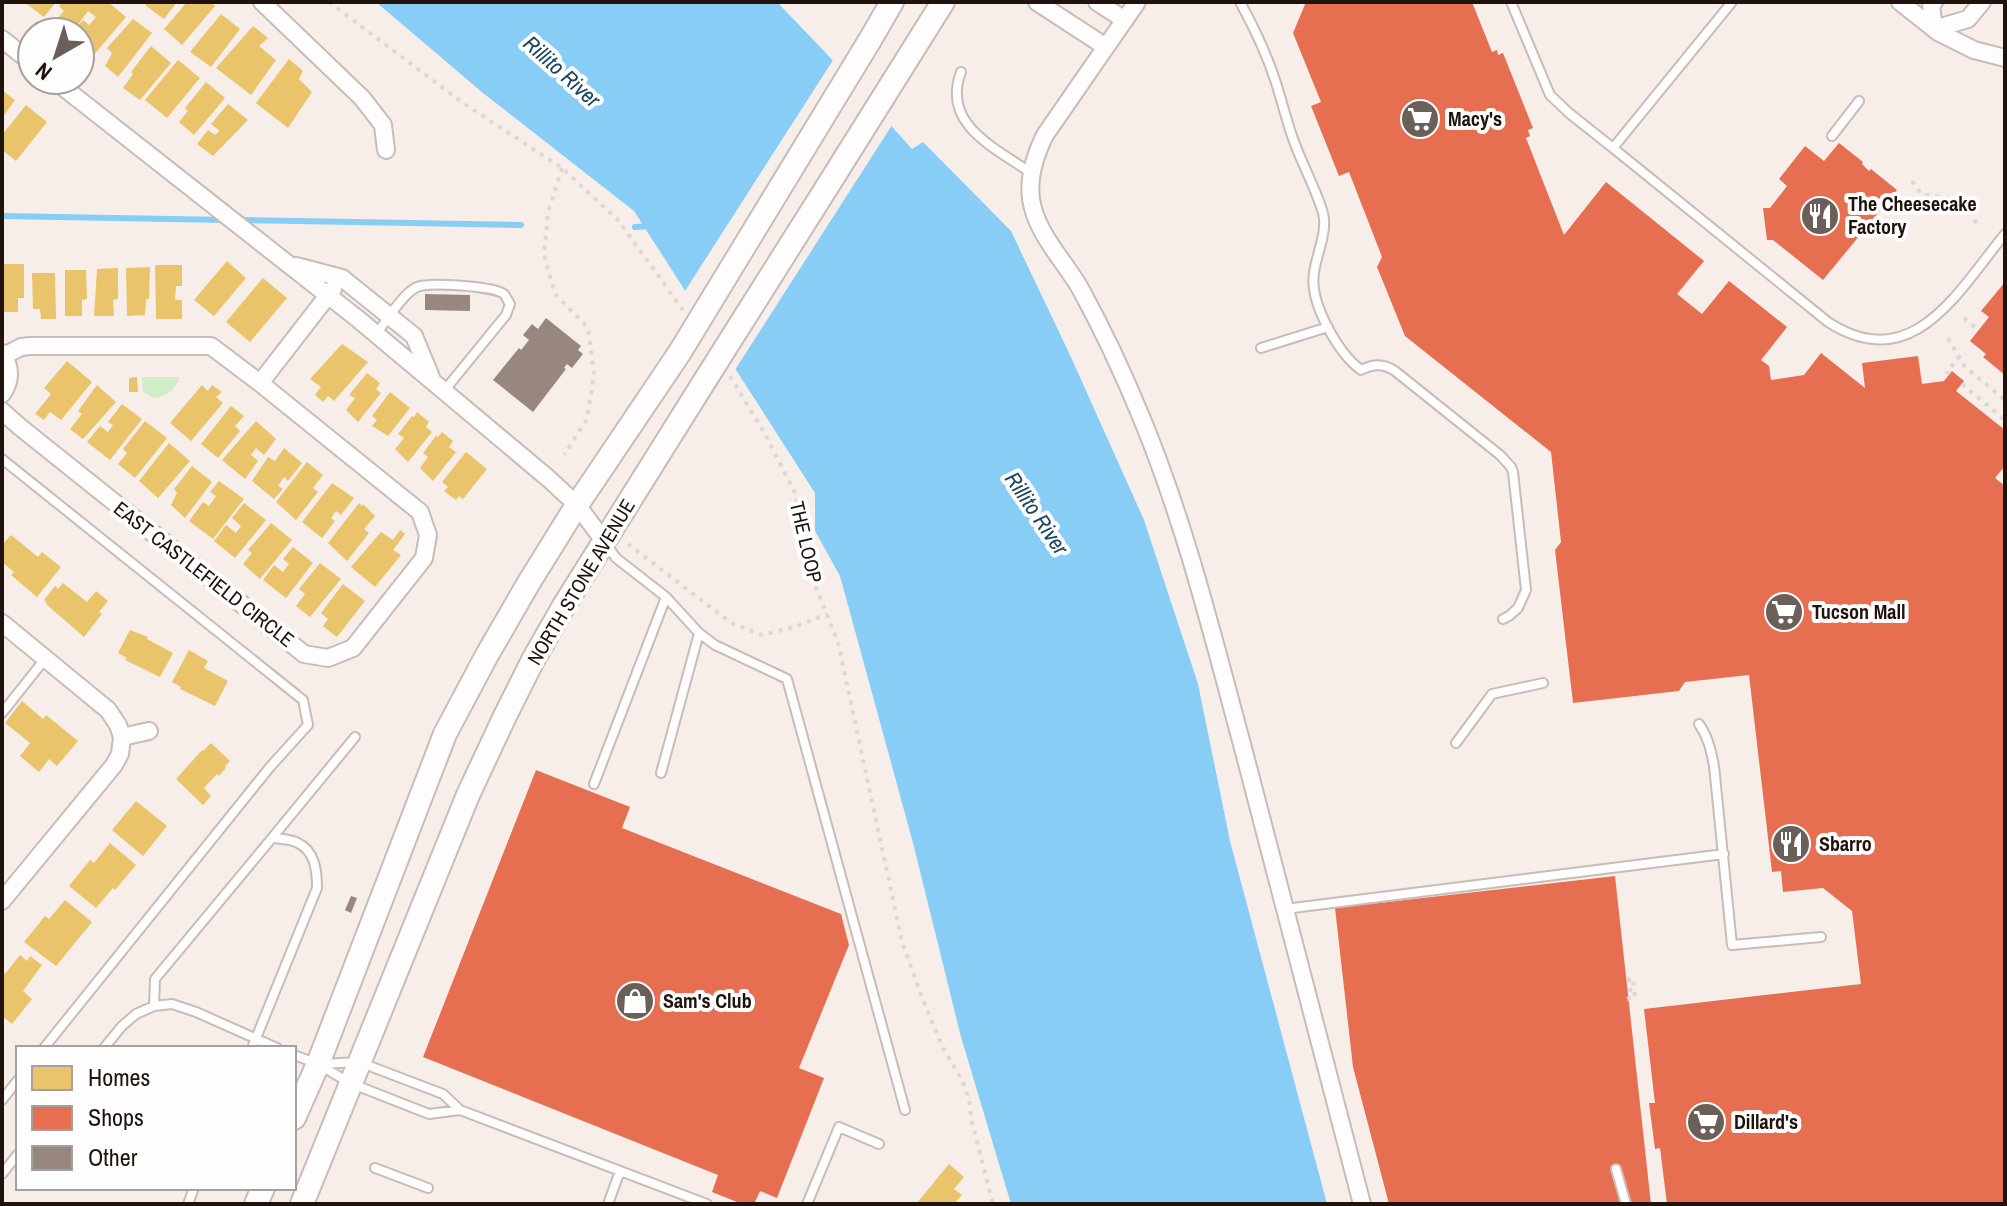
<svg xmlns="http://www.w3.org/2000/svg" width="2007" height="1206" viewBox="0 0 2007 1206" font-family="'Archivo Narrow',sans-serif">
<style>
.green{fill:#cfeec6}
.water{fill:#87cdf6}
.pier{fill:#f7eeea}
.homes{fill:#e9c46a;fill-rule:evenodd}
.shops{fill:#e76f51}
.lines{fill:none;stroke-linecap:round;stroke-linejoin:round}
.stream{stroke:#87cdf6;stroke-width:6}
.building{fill:#98877e}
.lane-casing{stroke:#c8bcb8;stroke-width:12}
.street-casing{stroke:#c8bcb8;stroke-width:20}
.secondary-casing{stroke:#c8bcb8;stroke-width:26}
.path{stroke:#dbd8d7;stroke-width:4;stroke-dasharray:4 6;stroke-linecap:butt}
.lane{stroke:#fefcfc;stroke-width:8}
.street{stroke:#fefcfc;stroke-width:16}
.secondary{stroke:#fefcfc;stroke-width:22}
.secondary-bridge-casing{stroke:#c8bcb8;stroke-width:26;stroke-linecap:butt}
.secondary-bridge{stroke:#fefcfc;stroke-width:22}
.labels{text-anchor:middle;stroke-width:8;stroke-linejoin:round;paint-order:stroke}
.poi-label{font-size:20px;font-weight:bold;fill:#20120d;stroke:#fdfdfd;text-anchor:start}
.street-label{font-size:20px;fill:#20120d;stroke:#fdfdfd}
.water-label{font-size:22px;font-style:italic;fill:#1a455e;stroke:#fdfdfd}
</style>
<rect width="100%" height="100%" fill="#f7eeea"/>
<path class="green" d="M142,377H180C174,391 169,395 154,398L143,392Z"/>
<path class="water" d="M376,2H777L826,53L912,149L923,142L1011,231L1070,355L1144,520L1198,684L1230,841L1327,1204H1011L961,1037L913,843L840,576L815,531V493L634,211L483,93Z"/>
<path class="pier" d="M835,57L894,122L733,373L683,294Z"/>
<path class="homes" d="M24,2H56L44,17Z
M62,2H108L126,17L92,57L80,47V32H61L51,26L64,11L59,6ZM88,11L96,17L89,25L83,20L74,30Z
M148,2H177L164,19L145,5Z
M187,2H210L215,6L182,45L164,29Z
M221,14L240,29L211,67L190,52Z
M133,19L152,33L118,77L105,66L112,53L107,48Z
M253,26L268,38L259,46L276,60L251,95L216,68Z
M151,46L171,63L140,100L123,88L133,74L131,72Z
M289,59L303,71L299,79L312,92L288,128L256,103Z
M178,60L200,78L167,118L145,100Z
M206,82L225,98L194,135L179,122L188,111L185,108Z
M2,90L15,100L2,118Z
M228,104L248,120L213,156L197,144L208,130L215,135L220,131L211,124Z
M26,105L47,122L16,161L2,150V135Z
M227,261L246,278L214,316L194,300Z
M2,264H24V298H18V312H2Z
M155,265H182V286H176L175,300H182V319H156Z
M150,267L149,299H146L145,315L127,316L126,268Z
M118,268V299L113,300L114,316H94L97,269Z
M65,270H86L87,299L82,300V316H65Z
M32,273H55L56,319H41L40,309H33Z
M263,278L287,298L250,342L226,322Z
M342,344L368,362L334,401L328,396L323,402L315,395L321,387L310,379Z
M67,361L92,382L61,420L50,412L44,420L35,414L51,394L44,388Z
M367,373L380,383L376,389L381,393L358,422L346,410L355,398L349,395Z
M137,377L138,392H129V378Z
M97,385L116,402L83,439L70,429L82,414L78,411Z
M202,385L208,391L212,385L222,392L216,397L223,403L191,441L170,423Z
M390,392L410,408L388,436L372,426L377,420L372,416Z
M122,404L142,419L110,460L87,442L100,426L108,432L113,425L108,422Z
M231,406L244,416L235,426L240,431L218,458L201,444Z
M417,412L429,422L426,427L432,432L408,462L395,449L404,438L398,434L412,416L414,417Z
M145,421L167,438L135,478L118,464L127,453L123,449Z
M256,421L276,439L264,455L256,448L251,455L258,461L245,479L222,460Z
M442,432L453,441L449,447L456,452L433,481L420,468L428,457L423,453L436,436L438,437Z
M169,443L190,461L158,498L139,481Z
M284,448L302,463L288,481L284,477L278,486L283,489L274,499L252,481L268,457L275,461Z
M466,452L487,469L463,499L459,496L456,500L444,491L448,487L442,482Z
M307,462L323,475L313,488L318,492L296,520L276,502Z
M192,466L212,482L185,518L171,505L177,493L174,489Z
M219,481L244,499L213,539L189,521L203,502L209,506L216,496L210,492Z
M332,483L354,498L341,515L336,511L331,518L335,521L322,538L302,522Z
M244,503L266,520L235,558L214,541L226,525L236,533L241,526L232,518Z
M359,503L362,506L363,504L375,516L364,529L369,533L347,561L328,543Z
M271,523L292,540L260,579L243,564L252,553L248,550Z
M400,530L405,534L393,550L401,555L375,587L351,567L381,532L393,540Z
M11,535L38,557L42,552L61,567L37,597L11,575L14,572L2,562V545Z
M293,547L313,563L286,598L263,580L274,565L283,572L289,564L283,559Z
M320,563L341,579L310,617L296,606L305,594L299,589Z
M63,583L87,602L96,591L108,601L99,612L102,614L84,637L46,604L47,603L44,600L55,586L58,589Z
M343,584L365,601L337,637L323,626L328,619L321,613Z
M130,630L148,637L147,639L173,653L160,677L125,660L127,658L118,653Z
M189,650L208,661L204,668L228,681L215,706L180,689L181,687L172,682Z
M22,701L43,719L46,715L78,741L57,766L49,759L39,772L20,756L30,743L5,723Z
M211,743L230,761L225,766L226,768L219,776L217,774L204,788L211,796L203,805L176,779L202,750L203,751Z
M136,801L167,826L143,856L112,830Z
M110,843L136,865L115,890L113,888L96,908L69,886L90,860L94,863Z
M65,900L92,922L56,966L24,942L45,916L49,919Z
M20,955L27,961L30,956L42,965L23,991L32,999L12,1024L2,1016V971L5,974Z
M949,1164L964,1177L954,1189L962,1195L954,1204H916Z"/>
<path class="shops" d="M1306,2H1472L1492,52L1497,50L1498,55L1503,53L1533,128L1528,130L1530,136L1526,138L1564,235L1606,182L1704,261L1677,294L1702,314L1729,281L1787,327L1761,360L1769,366L1771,380L1804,375L1821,353L1865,388L1862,363L1918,356L1922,384L1944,381L1952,371L1964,381L1956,391L2005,430V466L1995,478L2005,486V1204H1667L1660,1148L1655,1149L1649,1103H1655L1644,1009L1861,984L1852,911L1823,888L1783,892L1781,871L1772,872L1749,675L1685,682L1679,691L1573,703L1555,550L1561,542L1551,452L1405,336L1377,267L1382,257L1349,172L1339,176L1311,106L1321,102L1293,33Z
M1839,143L1863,162L1862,164L1869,171L1871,169L1897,190L1823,280L1773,240H1767L1763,208H1770L1787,186L1779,179L1805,146L1824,161Z
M2005,282V375L1983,357L1986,354L1970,341L1989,317L1981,311Z
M536,770L630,807L622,828L841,914L849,945L799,1068L824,1078L777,1198L760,1191L754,1204H742L712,1192L718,1175L423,1057Z
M1615,876L1651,1204H1389L1353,1067L1335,908Z"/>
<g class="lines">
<path class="stream" d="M2,216L226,220
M238,220L521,225
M635,227L651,226"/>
</g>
<path class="building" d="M425,294L470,295V311L425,310Z
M546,318L581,346L578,350L583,354L572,368L567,364L564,368L566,369L533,412L493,380L519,348L521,350L529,340L523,335L532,324L538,329Z
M351,896L357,898L351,913L345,910Z"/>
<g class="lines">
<defs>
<path id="lane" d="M1240,2C1255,29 1268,57 1277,86C1282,102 1286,118 1291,133C1300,161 1315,186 1323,213C1328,232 1316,255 1314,273C1309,302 1338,353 1361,370C1373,364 1383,363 1395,371L1500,455L1511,467L1513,472L1526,590L1518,608L1509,616L1503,619
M1511,2L1550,95L1569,113L1613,148
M1732,2L1613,148L1828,322C1913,377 1958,291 2005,234
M961,72C941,125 996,148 1031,173
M1832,136L1859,101
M376,334C386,322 403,293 417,287C428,282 494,286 504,294C505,295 509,303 510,304L506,315L444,391
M1261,348L1328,327
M2,459L303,700L308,725L270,767L44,1048
M607,545L616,558L666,597L699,633L715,645L787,679L905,1110
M2,713L45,659
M1699,724C1708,737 1711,750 1714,766L1732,945L1821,937
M1456,743L1492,694L1543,683
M661,773L699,633
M594,784L666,597
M272,838L355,737
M1285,909L1724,854
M154,1006L155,979L272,838C280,839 291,839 298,843C315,851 317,871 317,888L252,1048
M104,1048L122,1026L136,1014L154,1006L172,1004L196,1012L277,1048
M294,1055L318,1064L350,1083L429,1114L460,1110
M321,1064L359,1062L443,1094L460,1110L707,1204
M2,1100L18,1080
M375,1168L428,1188
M1616,1169L1626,1204
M2,1174L18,1154
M188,1204L194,1188
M608,1204L620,1171
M807,1204L839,1127L879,1144"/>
<path id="street" d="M262,2L362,98L383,125L386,150
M1037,2L1106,47
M1097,2L1125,20
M1137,2L1045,135C1035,155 1028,176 1031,199C1036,233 1063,259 1080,288C1103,330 1124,375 1142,419C1186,526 1213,637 1243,748C1283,900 1322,1052 1362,1204
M1900,2L1938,32L1974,50L2005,58
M1934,2L1931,5L1934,29L1968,19L1982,2
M2,39L32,63
M54,80L358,319L549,479L577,505L604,541
M296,266L342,278L414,336L431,377
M2,353C11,367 12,380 2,394
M260,383L333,289
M2,411L20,427L304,654L328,658L353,648L424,558L428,535L420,512L260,383L211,346H30L21,347L4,356
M2,623L108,710L118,725L122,737
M2,901L114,765L120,754L122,737L149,731"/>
<path id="secondary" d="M870,40L892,2
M827,187L943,2
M294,1118L318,1064L445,734L487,655L528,584L577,505L680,352
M256,1204L263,1188
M302,1204L468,795L505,716L533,660L565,604L704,382"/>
</defs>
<use href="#lane" class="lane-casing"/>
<use href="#street" class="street-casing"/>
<use href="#secondary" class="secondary-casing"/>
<path class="path" d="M329,2L460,101L562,168L618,220L683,310
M562,168L548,213L544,255L555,294L588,328L594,374L587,419L564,455
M1912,181L1921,194L1959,200L1970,209L1978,228
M1964,318L1978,330
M1948,338L1965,367L2005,400
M1950,374L1947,372L1959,357
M730,376L765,434L796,495L798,517L809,570L838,642L902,942L923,1000L943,1048L963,1082L969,1100L972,1122L993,1204
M1962,384L2005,420
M628,544L731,623L762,635L795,627L827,614
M1627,999L1631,998L1629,979H1633L1635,997"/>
<use href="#lane" class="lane"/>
<use href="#street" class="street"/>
<use href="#secondary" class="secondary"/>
<defs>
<path id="secondary-bridge" d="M680,352L870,40
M704,382L827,187"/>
</defs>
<use href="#secondary-bridge" class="secondary-bridge-casing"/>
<use href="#secondary-bridge" class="secondary-bridge"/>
</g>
<defs>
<symbol id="supermarket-disc" viewBox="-11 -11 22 22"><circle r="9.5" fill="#6b5f5a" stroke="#fdfdfd"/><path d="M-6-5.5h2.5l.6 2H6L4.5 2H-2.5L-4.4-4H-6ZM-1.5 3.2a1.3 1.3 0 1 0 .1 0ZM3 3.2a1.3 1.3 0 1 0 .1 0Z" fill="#fff"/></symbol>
<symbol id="restaurant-disc" viewBox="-11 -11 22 22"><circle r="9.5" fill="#6b5f5a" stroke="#fdfdfd"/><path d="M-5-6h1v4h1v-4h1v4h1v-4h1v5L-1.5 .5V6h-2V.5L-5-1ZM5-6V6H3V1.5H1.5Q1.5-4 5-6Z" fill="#fff"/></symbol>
<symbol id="shop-disc" viewBox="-11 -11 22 22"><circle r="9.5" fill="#6b5f5a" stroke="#fdfdfd"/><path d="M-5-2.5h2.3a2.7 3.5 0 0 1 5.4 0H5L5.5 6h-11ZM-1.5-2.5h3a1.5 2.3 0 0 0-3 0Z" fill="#fff"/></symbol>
</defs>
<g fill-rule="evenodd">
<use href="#supermarket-disc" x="1398" y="97" width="44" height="44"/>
<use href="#restaurant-disc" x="1798" y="194" width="44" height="44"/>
<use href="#supermarket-disc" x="1762" y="590" width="44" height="44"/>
<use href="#restaurant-disc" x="1769" y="822" width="44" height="44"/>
<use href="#shop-disc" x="613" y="979" width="44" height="44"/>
<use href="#supermarket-disc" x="1684" y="1100" width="44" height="44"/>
</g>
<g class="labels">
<g class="poi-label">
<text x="1448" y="126">Macy's</text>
<text x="1848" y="211">The Cheesecake<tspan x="1848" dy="23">Factory</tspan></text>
<text x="1812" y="619">Tucson Mall</text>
<text x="1819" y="851">Sbarro</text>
<text x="663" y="1008">Sam's Club</text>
<text x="1734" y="1129">Dillard's</text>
</g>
<g class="street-label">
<text transform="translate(806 542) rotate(77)" y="7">THE LOOP</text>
<text transform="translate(204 574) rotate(38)" y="7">EAST CASTLEFIELD CIRCLE</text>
<text transform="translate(581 582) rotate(-59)" y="7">NORTH STONE AVENUE</text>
</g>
<g class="water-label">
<text transform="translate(562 71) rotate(42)" y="8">Rillito River</text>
<text transform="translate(1037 513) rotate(56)" y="8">Rillito River</text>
</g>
</g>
<rect width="2007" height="1206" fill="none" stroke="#20120d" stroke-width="8"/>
<rect x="16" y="1046" width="280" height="144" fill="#fdfdfd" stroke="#a59f9d" stroke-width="2"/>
<rect x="32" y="1066" width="40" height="24" fill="#e9c46a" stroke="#a59f9d" stroke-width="2"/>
<text x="88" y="1086" font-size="24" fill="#20120d">Homes</text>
<rect x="32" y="1106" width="40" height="24" fill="#e76f51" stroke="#a59f9d" stroke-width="2"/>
<text x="88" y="1126" font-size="24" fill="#20120d">Shops</text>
<rect x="32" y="1146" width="40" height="24" fill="#98877e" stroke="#a59f9d" stroke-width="2"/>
<text x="88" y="1166" font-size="24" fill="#20120d">Other</text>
<g transform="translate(56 56) rotate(219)"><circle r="38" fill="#fdfdfd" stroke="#a59f9d" stroke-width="2"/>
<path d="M0-6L14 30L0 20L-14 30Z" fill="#6b5f5a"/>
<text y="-12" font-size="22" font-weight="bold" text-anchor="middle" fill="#20120d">N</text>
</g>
</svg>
